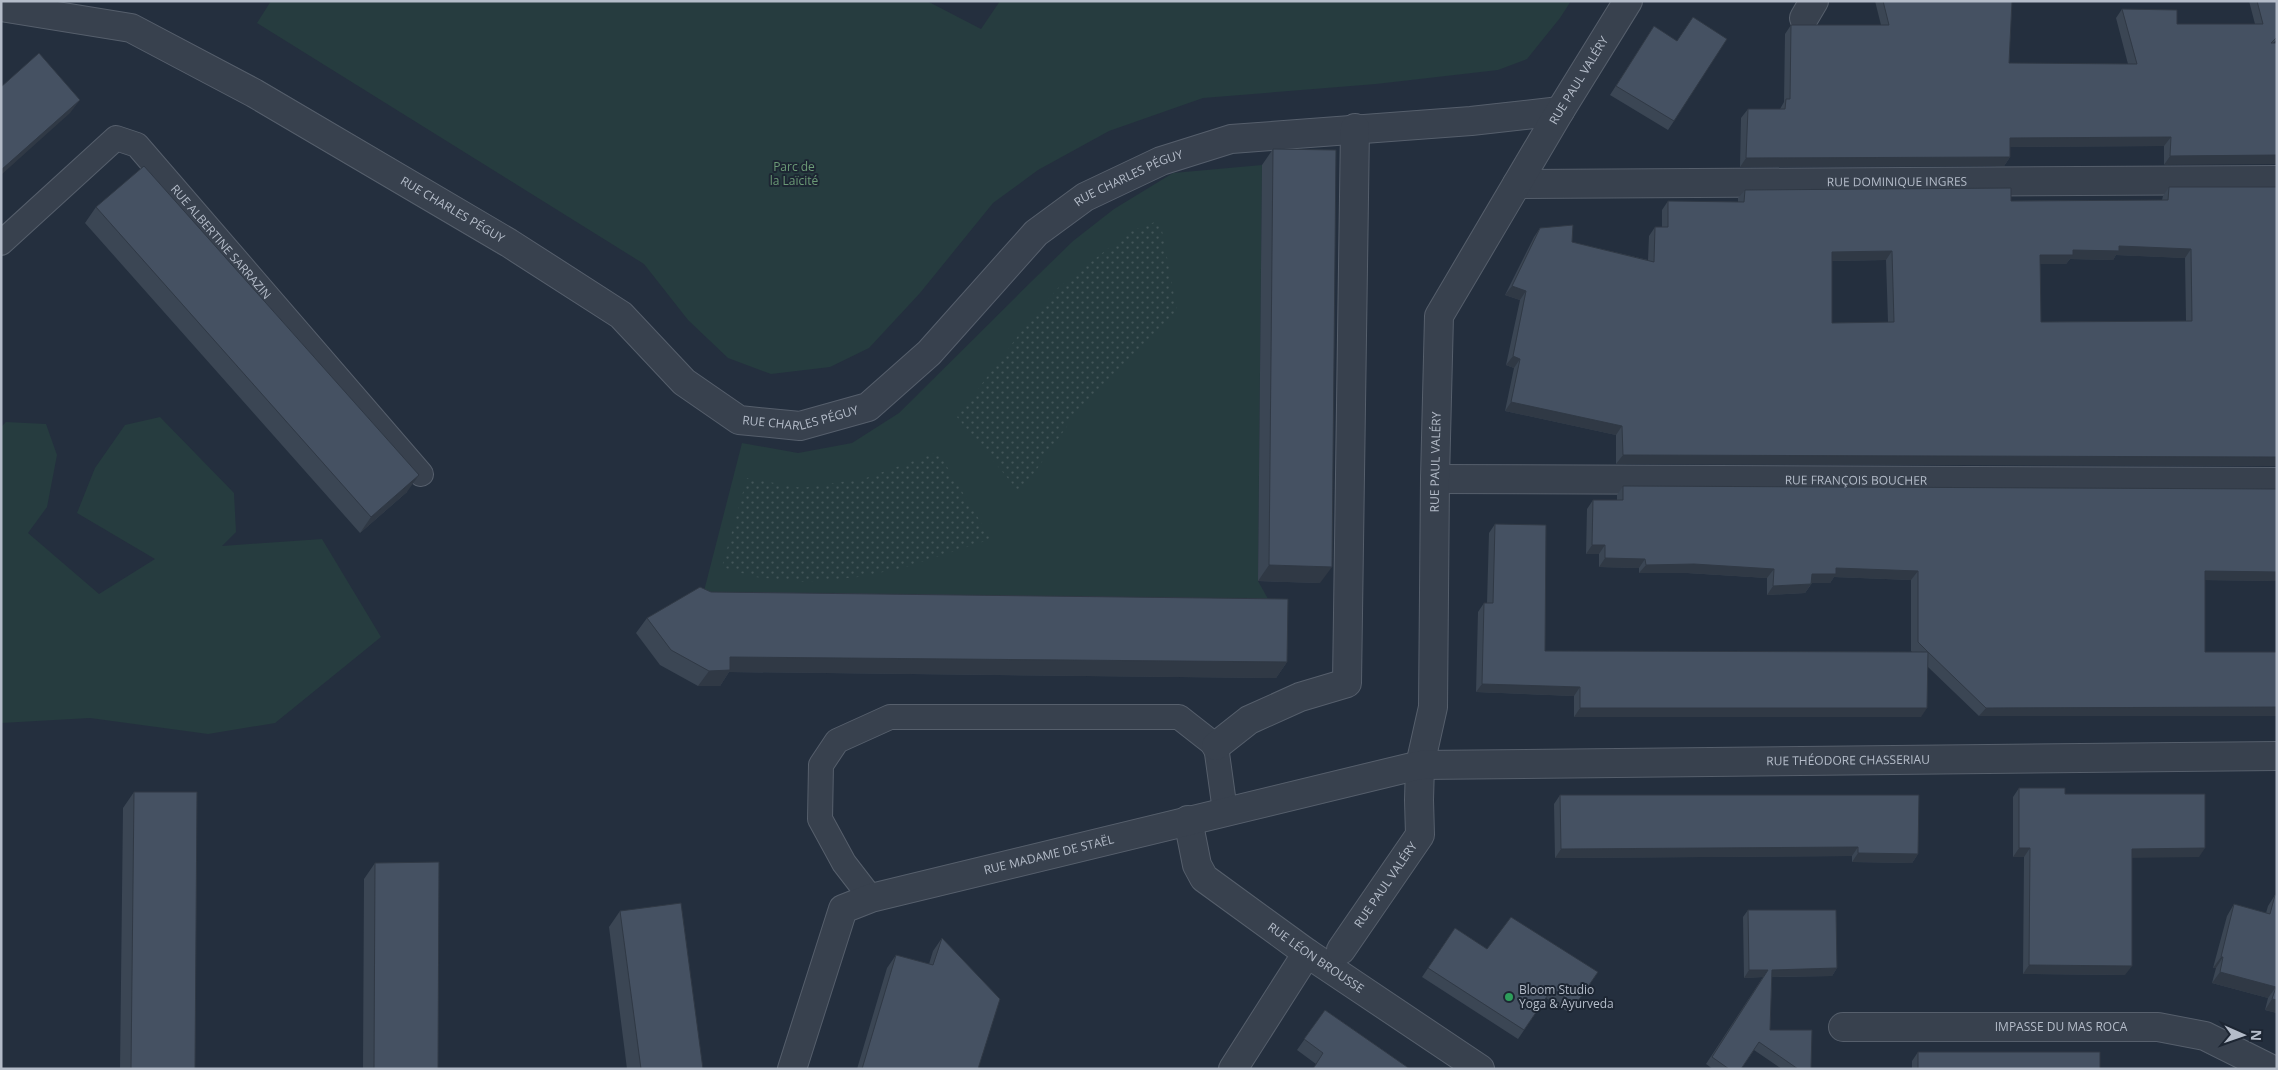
<svg xmlns="http://www.w3.org/2000/svg" width="2278" height="1070" viewBox="0 0 2278 1070" font-family="'Open Sans',sans-serif">
<style>
.green{fill:#263c3f}
.garden{fill:url(#garden-dots)}
.lines{fill:none;stroke-linecap:round;stroke-linejoin:round}
.lane-casing{stroke:#565f6c;stroke-width:26}
.street-casing{stroke:#565f6c;stroke-width:30}
.lane{stroke:#38414e;stroke-width:24}
.street{stroke:#38414e;stroke-width:28}
.wall{fill:#3b4654;fill-rule:evenodd}
.shaded-wall{fill:#303945}
.building{fill:#455162;stroke:#303945;fill-rule:evenodd}
.leisure-dot{fill:#2e9e5b;stroke:#1d2633;stroke-width:2}
.labels{text-anchor:middle;stroke-width:4;stroke-linejoin:round;paint-order:stroke}
.street-label{font-size:12px;fill:#b4bcc9;stroke:#1d2633}
.park-label{font-size:12px;fill:#6b9a76;stroke:#1d2633}
.poi-label{font-size:12px;fill:#b4bcc9;stroke:#1d2633;text-anchor:start}
</style>
<defs>
<pattern id="garden-dots" width="8" height="8" patternUnits="userSpaceOnUse" patternTransform="scale(1.25)"><rect width="8" height="8" fill="#263c3f"/><path d="M2 2h.1M6 6h.1" fill="none" stroke="#435659" stroke-width="1.8" stroke-linecap="round"/></pattern>
</defs>
<rect width="100%" height="100%" fill="#242f3e"/>
<path class="green" d="M271,1H927L981,29L1000,1H1571L1560,18L1527,59L1498,70L1376,84L1203,98L1109,131L1038,170L993,203L920,293L869,348L830,367L771,374L728,358L688,320L644,264L257,23Z
M1262,165L1258,581L1277,615L735,608L704,591L742,443L798,453L852,443L899,413L1035,278L1073,241L1114,209L1173,173Z
M160,417L234,493L236,532L222,546L322,539L381,637L275,723L208,734L90,718L1,723V427L6,422L46,424L57,455L47,507L28,533L99,594L155,559L77,513L95,468L125,425Z"/>
<path class="garden" d="M1160,220L1177,311L1077,412L1020,493L957,417L1027,324L1058,288L1129,232Z
M938,452L991,539L903,568L858,577L803,582L755,577L722,567L747,478L802,488L866,478Z"/>
<g class="lines">
<defs>
<g id="lane">
<path id="s1" d="M1,243L116,138L137,145L421,474"/>
<path d="M871,898L844,863L820,819L821,765L837,741L890,717H1179L1216,746L1225,811"/>
</g>
<g id="street">
<path id="s2" d="M1,7L131,28L254,93L509,243L621,315L684,382L739,420L800,426L868,407L929,353L1036,233L1085,197L1161,161L1231,139L1471,121L1560,111"/>
<path d="M1804,18L1814,1"/>
<path id="s3" d="M1517,184L2277,180"/>
<path id="s4" d="M1435,479L2277,482"/>
<path d="M1216,746L1249,720L1300,697L1347,683L1355,128"/>
<path id="s5" d="M1188,820L1197,865L1204,878L1307,953L1480,1069"/>
<path id="s6" d="M1341,950L1420,835L1419,800L1420,765L1433,707L1435,479L1439,316L1560,111L1628,1"/>
<path id="s7" d="M1843,1027H2158L2205,1036L2271,1069"/>
<path id="s8" d="M792,1069L843,909L871,898L1420,765L2277,756"/>
<path d="M1233,1069L1307,953"/>
</g>
</defs>
<use href="#lane" class="lane-casing"/>
<use href="#street" class="street-casing"/>
<use href="#lane" class="lane"/>
<use href="#street" class="street"/>
</g>
<path class="wall" d="M1875,1H2012L2009,63L2128,64L2116,18L2122,9L2177,24H2255L2249,1H2277V39L2164,165V146L2010,147V157L2004,166L1740,167L1741,118L1748,109H1780L1784,102L1785,34L1791,25H1881Z
M1654,26L1674,121L1668,130L1610,95Z
M1273,149L1320,583L1258,581L1262,165Z
M2169,187H2277V466L1616,464V435L1505,411L1514,368L1506,365L1520,300L1505,295L1534,237L1540,228L1572,242L1648,260L1649,236L1655,227H1662V210L1668,201L1738,202V198L1745,190L2011,201L2162,200L2163,196ZM2116,255L2185,258L2186,321L2041,322L2040,264H2066L2070,259L2113,260ZM1886,260L1888,322L1832,323V261Z
M96,207L407,492L360,533L85,223Z
M1623,486L2277,581L2205,580L1979,716L1928,667L1921,717H1574V696L1476,692L1478,612L1484,603H1487L1489,533L1495,524L1545,651L1912,652L1911,651V580L1834,577L1830,583H1812L1805,593L1767,595V578L1687,573H1639V568L1599,567V554H1586L1587,509L1593,500H1617V495Z
M711,592L1287,662L1276,678L729,672L720,686H698L660,665L636,633L647,618Z
M2019,788L2065,794L2199,857H2132L2125,975L2023,974L2024,857H2013V797Z
M134,792L195,1069H120L123,808Z
M1560,795L1918,854L1912,863L1852,862V856L1555,858L1554,804Z
M375,863L438,1069H363L364,879Z
M2275,895H2277V1013L2265,1010L2268,998L2212,983L2216,968H2213L2227,916L2234,904L2266,913L2268,906Z
M1748,910L1837,968L1832,976L1772,977L1770,1030L1811,1069H1782L1754,1050L1741,1069H1713L1706,1064L1763,977L1744,978L1743,917Z
M620,911L703,1069H627L609,927Z
M1455,928L1487,949L1598,972L1570,1013L1546,998L1518,1039L1422,977Z
M942,938L978,1069H857L887,968L896,955L929,964L933,951Z
M1325,1010L1410,1069L1316,1064L1297,1050Z
M1918,1052L2100,1069H1912V1061Z"/>
<path class="shaded-wall" d="M80,100L70,113L1,175V170Z
M2171,137L2164,146L2004,147L2010,138Z
M2277,155V164L2164,165L2170,156Z
M2010,157L2004,166L1740,167L1746,158Z
M2119,246L2191,249L2185,258L2116,255L2113,260L2070,259L2066,264H2034L2040,255L2073,250Z
M1892,251L1886,260L1826,261L1832,252Z
M1512,286L1526,291L1520,300L1505,295Z
M1513,356L1520,359L1514,368L1506,365Z
M1511,402L1622,426L1616,435L1505,411Z
M1623,455L2277,457V466L1616,464Z
M419,475L407,492L360,533L371,517Z
M1592,545H1605L1599,554H1586Z
M1605,558L1645,559L1639,568L1599,567Z
M1694,564L1774,569L1767,578L1687,573H1639L1646,565Z
M1269,565L1332,567L1320,583L1258,581Z
M1836,568L1918,571L1911,580L1834,577L1830,583H1806L1812,574Z
M2205,571L2277,572V581L2199,580Z
M1811,584L1805,593L1767,595L1773,586Z
M730,657L1287,662L1276,678L729,672L720,686H698L709,671Z
M1482,684L1580,687L1574,696L1476,692Z
M2277,707V716H1979L1986,708Z
M1580,708H1927L1921,717H1574Z
M1858,847L1852,856L1555,858L1561,849Z
M2019,848H2030L2024,857H2013Z
M2205,848L2199,857L2126,858L2132,849Z
M1858,853L1918,854L1912,863L1852,862Z
M2221,957H2223L2216,968H2213Z
M2029,965L2132,966L2125,975L2023,974Z
M1837,968L1832,976L1767,977L1772,970Z
M1749,970H1768L1763,977L1744,978Z
M2220,972L2276,987L2268,998L2212,983Z
M2272,999L2277,1000V1013L2265,1010Z"/>
<path class="building" d="M1883,1H2012L2009,63L2137,64L2122,9L2177,10V24H2263L2257,1H2277V37L2271,43H2277V155L2170,156L2171,137L2010,138V157L1746,158L1748,109H1785L1786,99H1790L1791,25H1889Z
M1693,17L1727,39L1674,121L1616,86L1654,26L1677,41Z
M39,53L80,100L1,170V87Z
M1273,149L1336,150L1332,567L1269,565Z
M144,166L419,475L371,517L96,207Z
M2169,187H2277V457L1623,455L1622,426L1511,402L1520,359L1513,356L1526,291L1512,286L1540,228L1573,225L1572,242L1654,262L1655,227H1668V201L1744,202L1745,190L2011,188V201L2168,200ZM2119,246L2191,249L2192,321L2041,322L2040,255H2073V250L2119,251ZM1892,251L1894,322L1832,323V252Z
M1623,486L2277,489V572L2205,571V652H2277V707L1986,708L1928,652L1927,708H1580V687L1482,684L1484,603H1493L1495,524L1546,525L1545,651L1928,652L1918,642V571L1836,568V574H1812L1811,584L1773,586L1774,569L1694,564L1646,565L1645,559L1605,558V545H1592L1593,500H1623Z
M700,587L711,592L1288,599L1287,662L730,657V670L709,671L671,650L647,618Z
M2019,788H2065V794H2205V848L2132,849V966L2029,965L2030,848H2019Z
M134,792H197L195,1069H131Z
M1560,795H1919L1918,854L1858,853V847L1561,849Z
M439,862L438,1069H374L375,863Z
M2275,895H2277V1000L2272,999L2276,987L2220,972L2223,957H2221L2234,904L2270,914Z
M681,903L703,1069H641L620,911Z
M1748,910H1836L1837,968L1772,970L1770,1030H1812L1811,1069H1798L1759,1042L1741,1069H1729L1712,1057L1768,970H1749Z
M1511,917L1598,972L1576,1004L1552,989L1524,1030L1428,968L1455,928L1487,949Z
M942,938L1000,999L978,1069H862L896,955L933,965Z
M1325,1010L1410,1069H1313L1323,1053L1304,1039Z
M1918,1052H2100V1069H1918Z"/>
<circle class="leisure-dot" cx="1509" cy="997" r="5"/>
<g class="labels">
<g class="street-label">
<text dy="4" stroke="none"><textPath href="#s6" startOffset="934">RUE PAUL VALÉRY</textPath></text>
<text dy="4" stroke="none"><textPath href="#s2" startOffset="1341">RUE CHARLES PÉGUY</textPath></text>
<text dy="4" stroke="none"><textPath href="#s3" startOffset="380">RUE DOMINIQUE INGRES</textPath></text>
<text dy="4" stroke="none"><textPath href="#s2" startOffset="501">RUE CHARLES PÉGUY</textPath></text>
<text dy="4" stroke="none"><textPath href="#s1" startOffset="306">RUE ALBERTINE SARRAZIN</textPath></text>
<text dy="4" stroke="none"><textPath href="#s2" startOffset="921">RUE CHARLES PÉGUY</textPath></text>
<text dy="4" stroke="none"><textPath href="#s6" startOffset="514">RUE PAUL VALÉRY</textPath></text>
<text dy="4" stroke="none"><textPath href="#s4" startOffset="421">RUE FRANÇOIS BOUCHER</textPath></text>
<text dy="4" stroke="none"><textPath href="#s8" startOffset="1191">RUE THÉODORE CHASSERIAU</textPath></text>
<text dy="4" stroke="none"><textPath href="#s8" startOffset="381">RUE MADAME DE STAËL</textPath></text>
<text dy="4" stroke="none"><textPath href="#s6" startOffset="79">RUE PAUL VALÉRY</textPath></text>
<text dy="4" stroke="none"><textPath href="#s5" startOffset="198">RUE LÉON BROUSSE</textPath></text>
<text dy="4" stroke="none"><textPath href="#s7" startOffset="218">IMPASSE DU MAS ROCA</textPath></text>
</g>
<g class="park-label">
<text x="794" y="171">Parc de<tspan x="794" dy="14">la Laïcité</tspan></text>
</g>
<g class="poi-label">
<text x="1519" y="994">Bloom Studio<tspan x="1519" dy="14">Yoga &amp; Ayurveda</tspan></text>
</g>
</g>
<rect width="2278" height="1070" fill="none" stroke="#b4bcc9" stroke-width="5"/>
<g transform="translate(2243 1035) rotate(92)" stroke="#1d2633" stroke-width="4" paint-order="stroke">
<path d="M0-4L9 19L0 12L-9 19Z" fill="#b4bcc9"/>
<text y="-8" font-size="14" font-weight="bold" text-anchor="middle" fill="#b4bcc9">N</text>
</g>
</svg>
